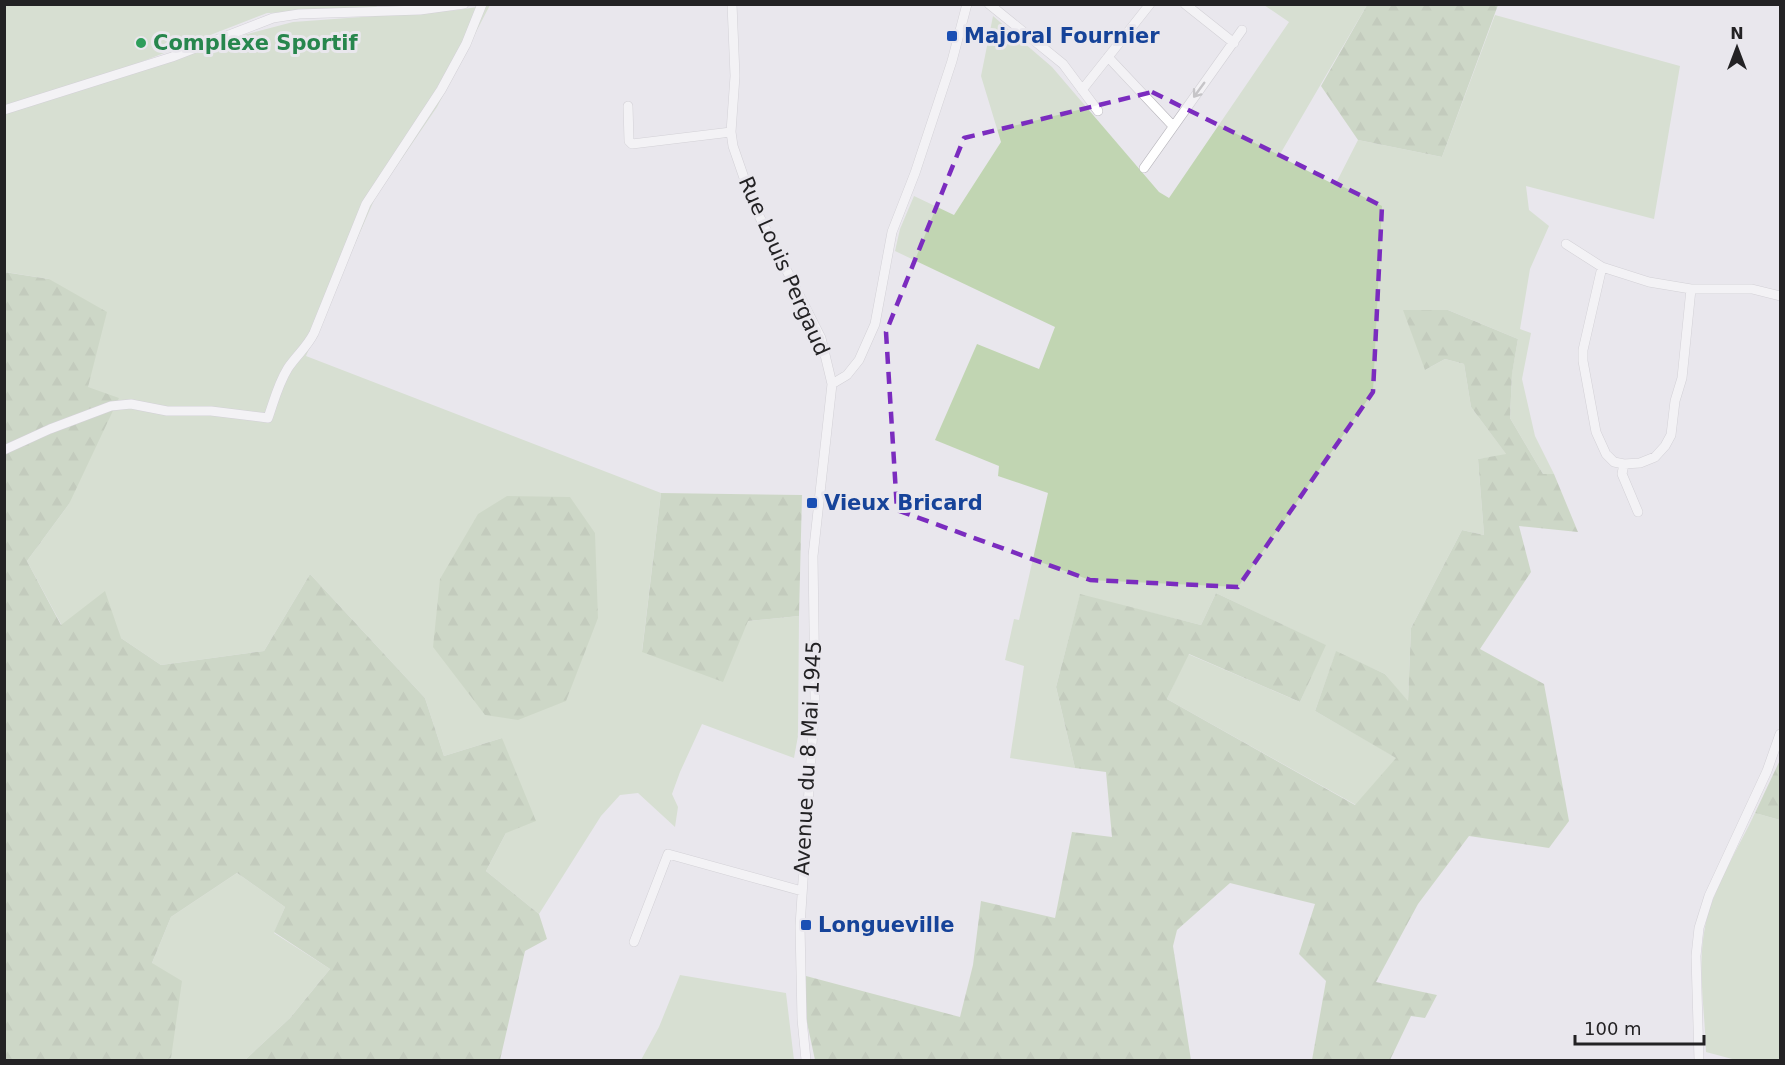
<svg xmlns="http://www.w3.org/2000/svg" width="1785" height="1065" viewBox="0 0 1785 1065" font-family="'DejaVu Sans',sans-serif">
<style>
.grass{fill:#c1d5b2}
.forest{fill:url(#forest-firs)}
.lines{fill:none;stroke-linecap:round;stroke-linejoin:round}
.minor-casing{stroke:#b8b6bc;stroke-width:10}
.minor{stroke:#fff;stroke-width:9}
.oneway{stroke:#9c9c9c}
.marked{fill:none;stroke:#7b2cbf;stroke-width:4.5;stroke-dasharray:12 8;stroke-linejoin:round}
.transit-dot{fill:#1a4fb4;stroke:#e9e7ed;stroke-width:2}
.leisure-dot{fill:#2e9e5b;stroke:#e9e7ed;stroke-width:2}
.labels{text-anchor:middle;stroke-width:6;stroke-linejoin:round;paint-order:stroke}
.transit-label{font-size:21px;font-weight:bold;fill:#164399;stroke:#e9e7ed;text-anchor:start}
.leisure-label{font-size:21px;font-weight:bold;fill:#27864d;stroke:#e9e7ed;text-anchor:start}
.street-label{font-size:21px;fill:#232224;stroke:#e9e7ed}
</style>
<defs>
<pattern id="forest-firs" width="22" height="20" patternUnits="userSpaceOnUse" patternTransform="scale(1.5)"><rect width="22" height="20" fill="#acc499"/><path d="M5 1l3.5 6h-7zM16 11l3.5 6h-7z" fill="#94a884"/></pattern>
</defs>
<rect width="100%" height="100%" fill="#e9e7ed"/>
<path class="grass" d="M4,5H377L376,10L267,13L141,62L293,22L458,10L490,5L437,107L375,198L306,356L661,493L642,651L748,621L799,616L798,736L794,758L702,724L680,772L672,794L678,807L675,827L638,793L620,795L601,816L539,914L486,871L506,833L502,738L444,756L425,698L310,574L264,651L161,665L121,638L62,626L27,561L69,504L88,387L49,279L5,272Z
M1264,5H1367L1279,156L1335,185L1358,140L1442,157L1495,15L1680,66L1654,219L1526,186L1529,210L1549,226L1530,269L1520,329L1531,333L1522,379L1535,436L1554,474H1543L1510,418L1512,373L1518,339L1448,310L1425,370L1445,359L1464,364L1471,407L1507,455L1478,459L1484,535L1462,530L1411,628L1408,702L1385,674L1336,652L1315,711L1397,758L1356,805L1167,699L1188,654L1300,702L1325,645L1216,593L1201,625L1080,595L1056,687L1075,768L1010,758L1024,666L1005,660L1014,619L1019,620L1048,493L998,476L999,466L935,440L977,344L1039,369L1055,327L895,251L900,229L914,196L954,215L1001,142L981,76L993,16L1052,67L1159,192L1169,198L1289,22Z
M1755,813L1780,820V1060H1736L1706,1052C1705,1011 1697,967 1705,927C1712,890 1739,847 1755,813Z
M237,873L285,907L274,933L330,969L290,1018L245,1060H167L171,1058L152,963L171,917Z
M680,975L786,993L794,1060H641L659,1027Z"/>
<path class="forest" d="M1367,5H1498L1442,157L1358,140L1321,86Z
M4,272L49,279L107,312L88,387L119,398L69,504L27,561L61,625L105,591L121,638L161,665L264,651L310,574L425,698L444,756L502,738L536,821L506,833L486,871L539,914L547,939L525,951L500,1060H245L290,1018L330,969L274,932L285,907L237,873L171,917L152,963L182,981L171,1058L167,1060H5Z
M1403,310H1448L1518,339L1512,374L1510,418L1543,474H1554L1578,532L1519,526L1531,572L1480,649L1544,684L1569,821L1549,848L1469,836L1418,904L1376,982L1437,995L1425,1018L1411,1016L1390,1060H1312L1326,981L1299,954L1315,904L1230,883L1177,930L1173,946L1191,1060H815L806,1018V976L960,1017L973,965L981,901L1055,918L1072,832L1112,837L1106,772L1075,768L1056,687L1080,594L1201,625L1216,593L1326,645L1300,702L1189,654L1167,699L1355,805L1396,758L1315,711L1336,651L1385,674L1408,701L1411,628L1462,530L1484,535L1478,459L1506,454L1471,407L1464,364L1445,359L1425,370Z
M661,493L802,495L799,616L748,621L723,682L642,652Z
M507,496L570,497L595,533L598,618L566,701L518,720L485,715L433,647L440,579L478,514Z
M1780,760V820L1755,813Z"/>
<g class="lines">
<defs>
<path id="minor" d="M732,4L735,76L731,132L733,146L753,204L821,338L832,384L813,556L815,699L800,926L802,1019L806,1060
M989,4L1063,64L1098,111
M1185,4L1234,43
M1108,57L1173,126
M1082,90L1150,4
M628,106L629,141L632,144L731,132
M4,110L172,57L273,18L299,14L420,10L464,4
M1144,168L1242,30
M1566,244L1602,267L1649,282L1691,289H1752L1780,296
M1602,267L1583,350V361L1596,432L1606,454L1614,462L1624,464L1640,463L1655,457L1665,446L1671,435L1675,401L1682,378L1691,289
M832,384L847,375L859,360L875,324L892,232L915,173L952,61L967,4
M4,450L50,429L111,406L131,404L167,411H211L268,418C274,401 278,384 288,368C296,356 307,347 314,333L366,204L441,90L466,44L482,4
M1624,464L1622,474L1638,512
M634,942L668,854L802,891
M1699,1060L1696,956L1699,928L1709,896L1767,771L1780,734"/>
</defs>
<use href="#minor" class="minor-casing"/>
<use href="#minor" class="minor"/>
</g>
<defs><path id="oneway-shaft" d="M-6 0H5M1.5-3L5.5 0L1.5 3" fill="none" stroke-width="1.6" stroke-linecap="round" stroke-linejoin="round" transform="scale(1.5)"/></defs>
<use class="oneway" href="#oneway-shaft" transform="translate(1199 90) rotate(126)"/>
<path d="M0 0H1785V1065H0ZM1152,92L1382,206L1373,392L1238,587L1090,580L897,510L886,332L964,138Z" fill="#e9e7ed" fill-opacity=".55" fill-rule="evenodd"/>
<path class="marked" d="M1152,92L1382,206L1373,392L1238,587L1090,580L897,510L886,332L964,138Z"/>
<g class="transit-dot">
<rect x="946" y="30" width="12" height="12" rx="3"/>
<rect x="806" y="497" width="12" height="12" rx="3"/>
<rect x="800" y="919" width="12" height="12" rx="3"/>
</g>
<circle class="leisure-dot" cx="141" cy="43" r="6"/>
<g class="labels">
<g class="transit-label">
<text x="964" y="43">Majoral Fournier</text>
<text x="824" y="510">Vieux Bricard</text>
<text x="818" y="932">Longueville</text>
</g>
<g class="leisure-label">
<text x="153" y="50">Complexe Sportif</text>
</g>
<g class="street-label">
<text transform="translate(784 266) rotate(66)" y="7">Rue Louis Pergaud</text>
<text transform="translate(808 758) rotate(-87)" y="7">Avenue du 8 Mai 1945</text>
</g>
</g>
<rect width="1785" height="1065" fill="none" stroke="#232224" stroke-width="12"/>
<g transform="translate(1737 48)" stroke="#e9e7ed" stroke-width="4.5" paint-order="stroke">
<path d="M0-4.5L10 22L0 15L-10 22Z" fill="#232224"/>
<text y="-9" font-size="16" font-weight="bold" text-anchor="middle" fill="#232224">N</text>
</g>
<path d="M1575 1035v9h129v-9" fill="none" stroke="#232224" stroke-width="3"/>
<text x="1584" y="1035" font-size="18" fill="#232224" stroke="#e9e7ed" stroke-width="4.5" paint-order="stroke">100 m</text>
</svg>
